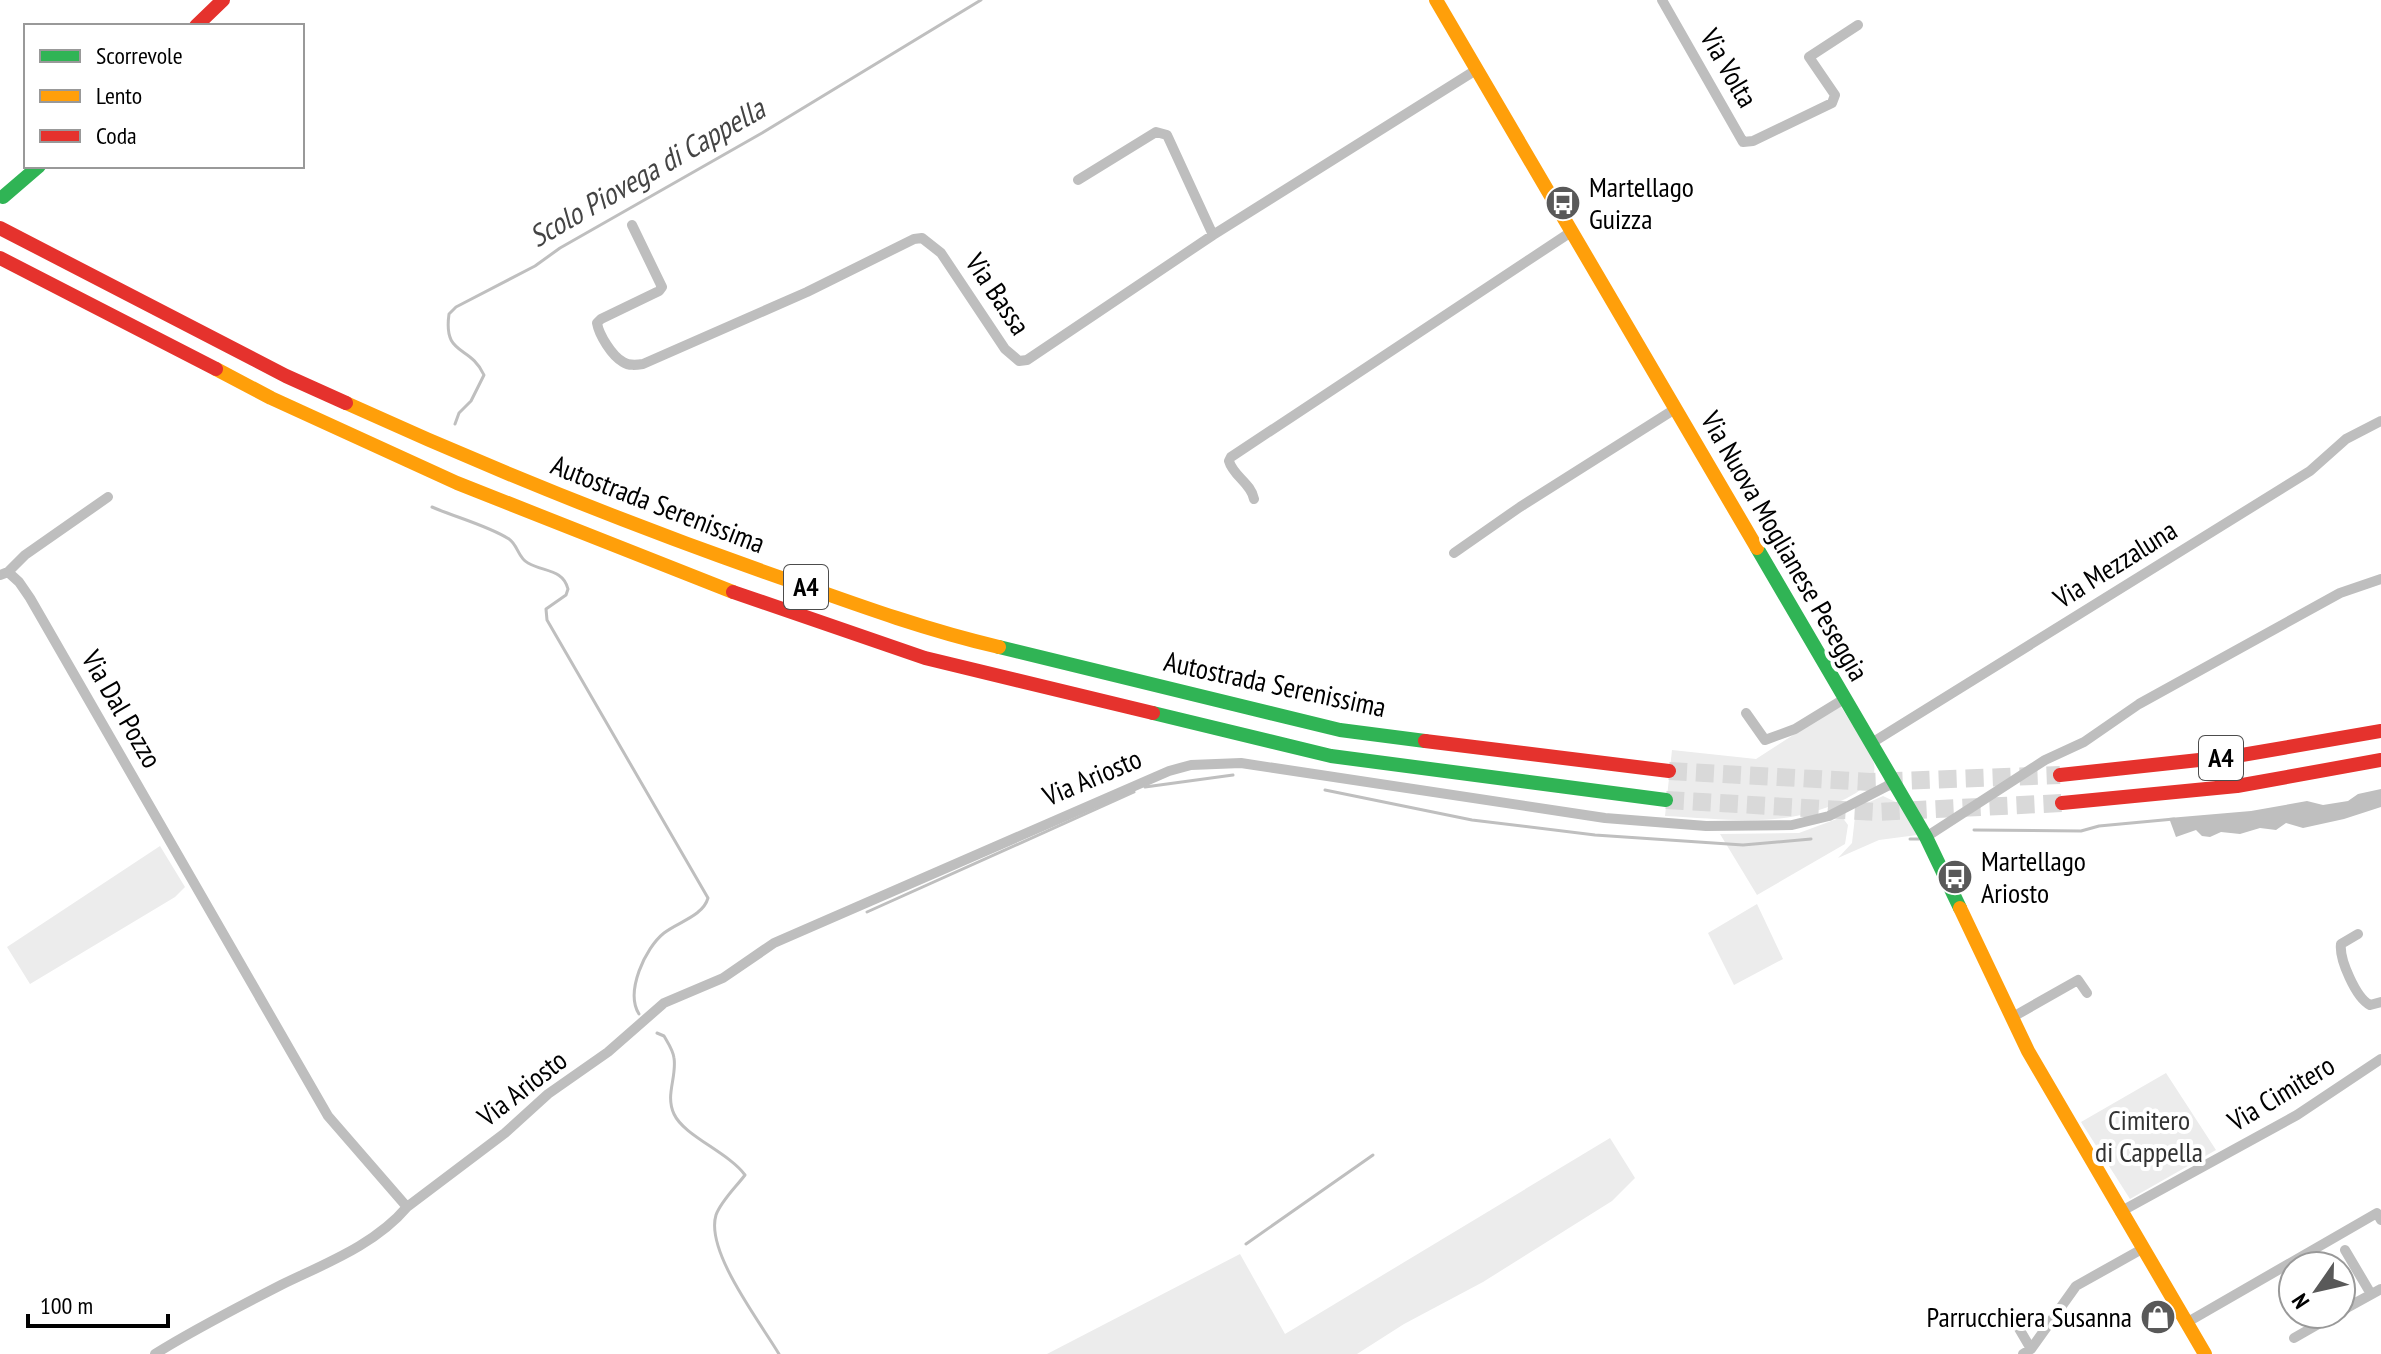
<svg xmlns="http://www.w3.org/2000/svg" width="2381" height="1354" viewBox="0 0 2381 1354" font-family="'PT Sans Narrow',sans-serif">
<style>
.green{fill:#ececec}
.water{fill:#bfbfbf}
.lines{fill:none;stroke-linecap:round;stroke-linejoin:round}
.stream{stroke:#bfbfbf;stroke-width:3}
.highway-tunnel{stroke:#d9d9d9;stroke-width:18;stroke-dasharray:18 9;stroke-linecap:butt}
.street{stroke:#bebebe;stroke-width:10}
.fast{stroke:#30b455;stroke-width:14}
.slow{stroke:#ff9f0a;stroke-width:14}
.jam{stroke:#e5322d;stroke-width:14}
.labels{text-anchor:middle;stroke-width:8;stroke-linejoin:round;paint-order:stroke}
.shield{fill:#fff;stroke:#4c4c4c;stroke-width:2}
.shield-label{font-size:26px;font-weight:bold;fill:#000}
.street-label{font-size:28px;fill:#000;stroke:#fff}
.poi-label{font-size:28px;fill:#000;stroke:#fff;text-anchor:start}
.park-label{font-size:28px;fill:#333;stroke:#fff}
.water-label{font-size:30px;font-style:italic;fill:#444;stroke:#fff}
</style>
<rect width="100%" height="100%" fill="#fff"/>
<path class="green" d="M1840,705C1848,719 1871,751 1874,764C1877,777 1866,786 1856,793C1793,831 1734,819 1665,816L1672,750L1756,759Z
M1883,796L1900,804L1917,835L1879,840L1838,858L1852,843L1856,808Z
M1842,817L1848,825L1845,844L1757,895L1720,834L1799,833Z
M160,846L185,887L175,897L30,984L7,947Z
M1757,904L1783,959L1734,985L1708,933Z
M2166,1073L2216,1150L2130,1199L2081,1122Z
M1610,1138L1635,1178L1612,1201L1483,1282L1404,1324L1357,1354H1047L1240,1254L1285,1334Z"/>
<path class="water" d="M2381,789V807L2344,819L2303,828L2286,823L2276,830L2260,828L2240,834L2221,832L2210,837L2202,836L2196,830L2176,837L2169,818L2251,811L2307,801L2323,805L2348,801L2358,794Z"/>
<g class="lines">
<path class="stream" d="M455,424L459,413L471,401L484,375C470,344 443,357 449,314L456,307L535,266L560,248L762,133L981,0
M432,507C455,517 489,526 509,539C518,545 518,558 528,563C544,572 563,569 568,589L566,595L546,609L547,620L708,898C703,916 678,922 664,933C645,948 625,992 639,1014
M1145,787L1233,775
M1325,790L1472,820L1595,835L1743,845L1811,839
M1974,830L2081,831L2099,826L2174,819
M1910,839H1919
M867,912L1134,792
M657,1033L664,1036C668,1043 673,1050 674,1058C677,1077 665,1095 674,1114C684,1136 728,1152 745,1175C736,1187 721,1201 716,1215C705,1251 760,1322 779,1354
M1246,1244L1373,1155"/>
<path class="highway-tunnel" d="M1669,771L1870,782L2060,775
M1666,800L1876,812L2062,803"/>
<path class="street" d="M1662,0L1743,142L1753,141L1832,103L1835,95L1809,57L1858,25
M1078,180L1156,132L1167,135L1213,235
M632,225L662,287L659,291L601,319L597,323C599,335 612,356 623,362C629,366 636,365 643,364L807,292L914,239L922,238L941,253L1005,349L1019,361L1027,360L1213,235L1476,70
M1254,499C1251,483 1233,476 1229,461L1231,457L1571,232
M1454,553L1520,507L1675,409
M8,572L25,555L108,497
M0,575L8,572L19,582L30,598L328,1116L407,1207C375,1245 324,1264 281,1285C238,1307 195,1329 155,1354
M1746,713L1765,740L1795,729L1844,699
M1870,744L2281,489L2310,471L2346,439L2381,421
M1926,837L2045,760L2084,742L2139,704L2340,593L2381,579
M2358,934L2341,944C2339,959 2356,998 2370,1005L2381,1002
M2011,1018L2078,980L2087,993
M407,1207L505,1133L548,1094L608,1052L664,1003L723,978L774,943L1169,771L1191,765L1241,763L1605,818L1706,826L1792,825L1829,816L1893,783
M2120,1212L2297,1115L2381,1059
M2345,1250L2371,1294
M2341,1311L2381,1289
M2014,1320L2031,1349
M2186,1323L2377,1213L2381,1220
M2294,1338L2336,1314
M2023,1354L2031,1349L2076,1286L2142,1249"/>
<path class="fast" d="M3,197L39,166
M1757,548L1926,837L1960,908
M999,647L1340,730L1425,741
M1153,713L1331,756L1666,800"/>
<path class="slow" d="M1436,0L1757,548
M216,369L271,398L457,483L733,592
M346,403C493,470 643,530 796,583C863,607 930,631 999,647
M1960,908L2028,1051L2205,1354"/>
<path class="jam" d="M196,26L223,0
M0,228L286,376L346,403
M0,258L216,369
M733,592L925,658L1153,713
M1425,741L1669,771
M2060,775L2236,756L2381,731
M2062,803L2237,786L2381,760"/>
</g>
<defs>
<symbol id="bus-disc" viewBox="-11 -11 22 22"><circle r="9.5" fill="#595959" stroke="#fff"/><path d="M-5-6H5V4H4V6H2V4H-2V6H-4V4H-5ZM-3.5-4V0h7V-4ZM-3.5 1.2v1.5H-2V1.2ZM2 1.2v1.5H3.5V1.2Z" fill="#fff"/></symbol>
<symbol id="shop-disc" viewBox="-11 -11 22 22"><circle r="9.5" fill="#595959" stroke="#fff"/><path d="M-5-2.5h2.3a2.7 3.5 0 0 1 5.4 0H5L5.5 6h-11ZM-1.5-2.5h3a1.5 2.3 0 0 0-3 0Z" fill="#fff"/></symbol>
</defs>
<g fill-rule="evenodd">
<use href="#bus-disc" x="1543" y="183" width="40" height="40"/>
<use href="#bus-disc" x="1935" y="857" width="40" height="40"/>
<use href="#shop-disc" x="2138" y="1297" width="40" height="40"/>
</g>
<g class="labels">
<g class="shield">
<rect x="784" y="565" width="44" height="44" rx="6"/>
<rect x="2199" y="736" width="44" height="44" rx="6"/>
</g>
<g class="shield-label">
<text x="806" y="596">A4</text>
<text x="2221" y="767">A4</text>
</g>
<g class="street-label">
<text transform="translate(1729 68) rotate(60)" y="10">Via Volta</text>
<text transform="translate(998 294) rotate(56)" y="10">Via Bassa</text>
<text transform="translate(658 504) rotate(21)" y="10">Autostrada Serenissima</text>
<text transform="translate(1785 546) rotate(60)" y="10">Via Nuova Moglianese Peseggia</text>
<text transform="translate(2115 564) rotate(-32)" y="10">Via Mezzaluna</text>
<text transform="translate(1275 684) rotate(12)" y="10">Autostrada Serenissima</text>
<text transform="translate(122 709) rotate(60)" y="10">Via Dal Pozzo</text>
<text transform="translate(1092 777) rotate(-23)" y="10">Via Ariosto</text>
<text transform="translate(522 1088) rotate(-38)" y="10">Via Ariosto</text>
<text transform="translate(2281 1093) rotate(-31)" y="10">Via Cimitero</text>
</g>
<g class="poi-label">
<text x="1589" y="197">Martellago<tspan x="1589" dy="32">Guizza</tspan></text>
<text x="1981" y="871">Martellago<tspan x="1981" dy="32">Ariosto</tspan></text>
<text x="2132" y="1327" text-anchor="end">Parrucchiera Susanna</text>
</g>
<g class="park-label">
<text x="2149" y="1130">Cimitero<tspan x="2149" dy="32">di Cappella</tspan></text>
</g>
<g class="water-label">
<text transform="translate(647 173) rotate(-30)" y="10">Scolo Piovega di Cappella</text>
</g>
</g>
<rect x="24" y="24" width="280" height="144" fill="#ffffff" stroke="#999999" stroke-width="2"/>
<rect x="40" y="50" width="40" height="12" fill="#30b455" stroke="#999999" stroke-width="2"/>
<text x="96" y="64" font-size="24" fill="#000000">Scorrevole</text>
<rect x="40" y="90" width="40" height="12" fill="#ff9f0a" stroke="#999999" stroke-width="2"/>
<text x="96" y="104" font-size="24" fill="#000000">Lento</text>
<rect x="40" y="130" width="40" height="12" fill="#e5322d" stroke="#999999" stroke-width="2"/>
<text x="96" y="144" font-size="24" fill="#000000">Coda</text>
<g transform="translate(2317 1290) rotate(236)"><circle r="38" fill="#ffffff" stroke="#999999" stroke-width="2"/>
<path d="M0-6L14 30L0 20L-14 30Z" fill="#595959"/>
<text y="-12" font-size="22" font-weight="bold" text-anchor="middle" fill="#000000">N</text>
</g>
<path d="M28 1314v12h140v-12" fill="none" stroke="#000000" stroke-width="4"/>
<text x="40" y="1314" font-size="24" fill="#000000" stroke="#ffffff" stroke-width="6" paint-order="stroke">100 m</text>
</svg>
